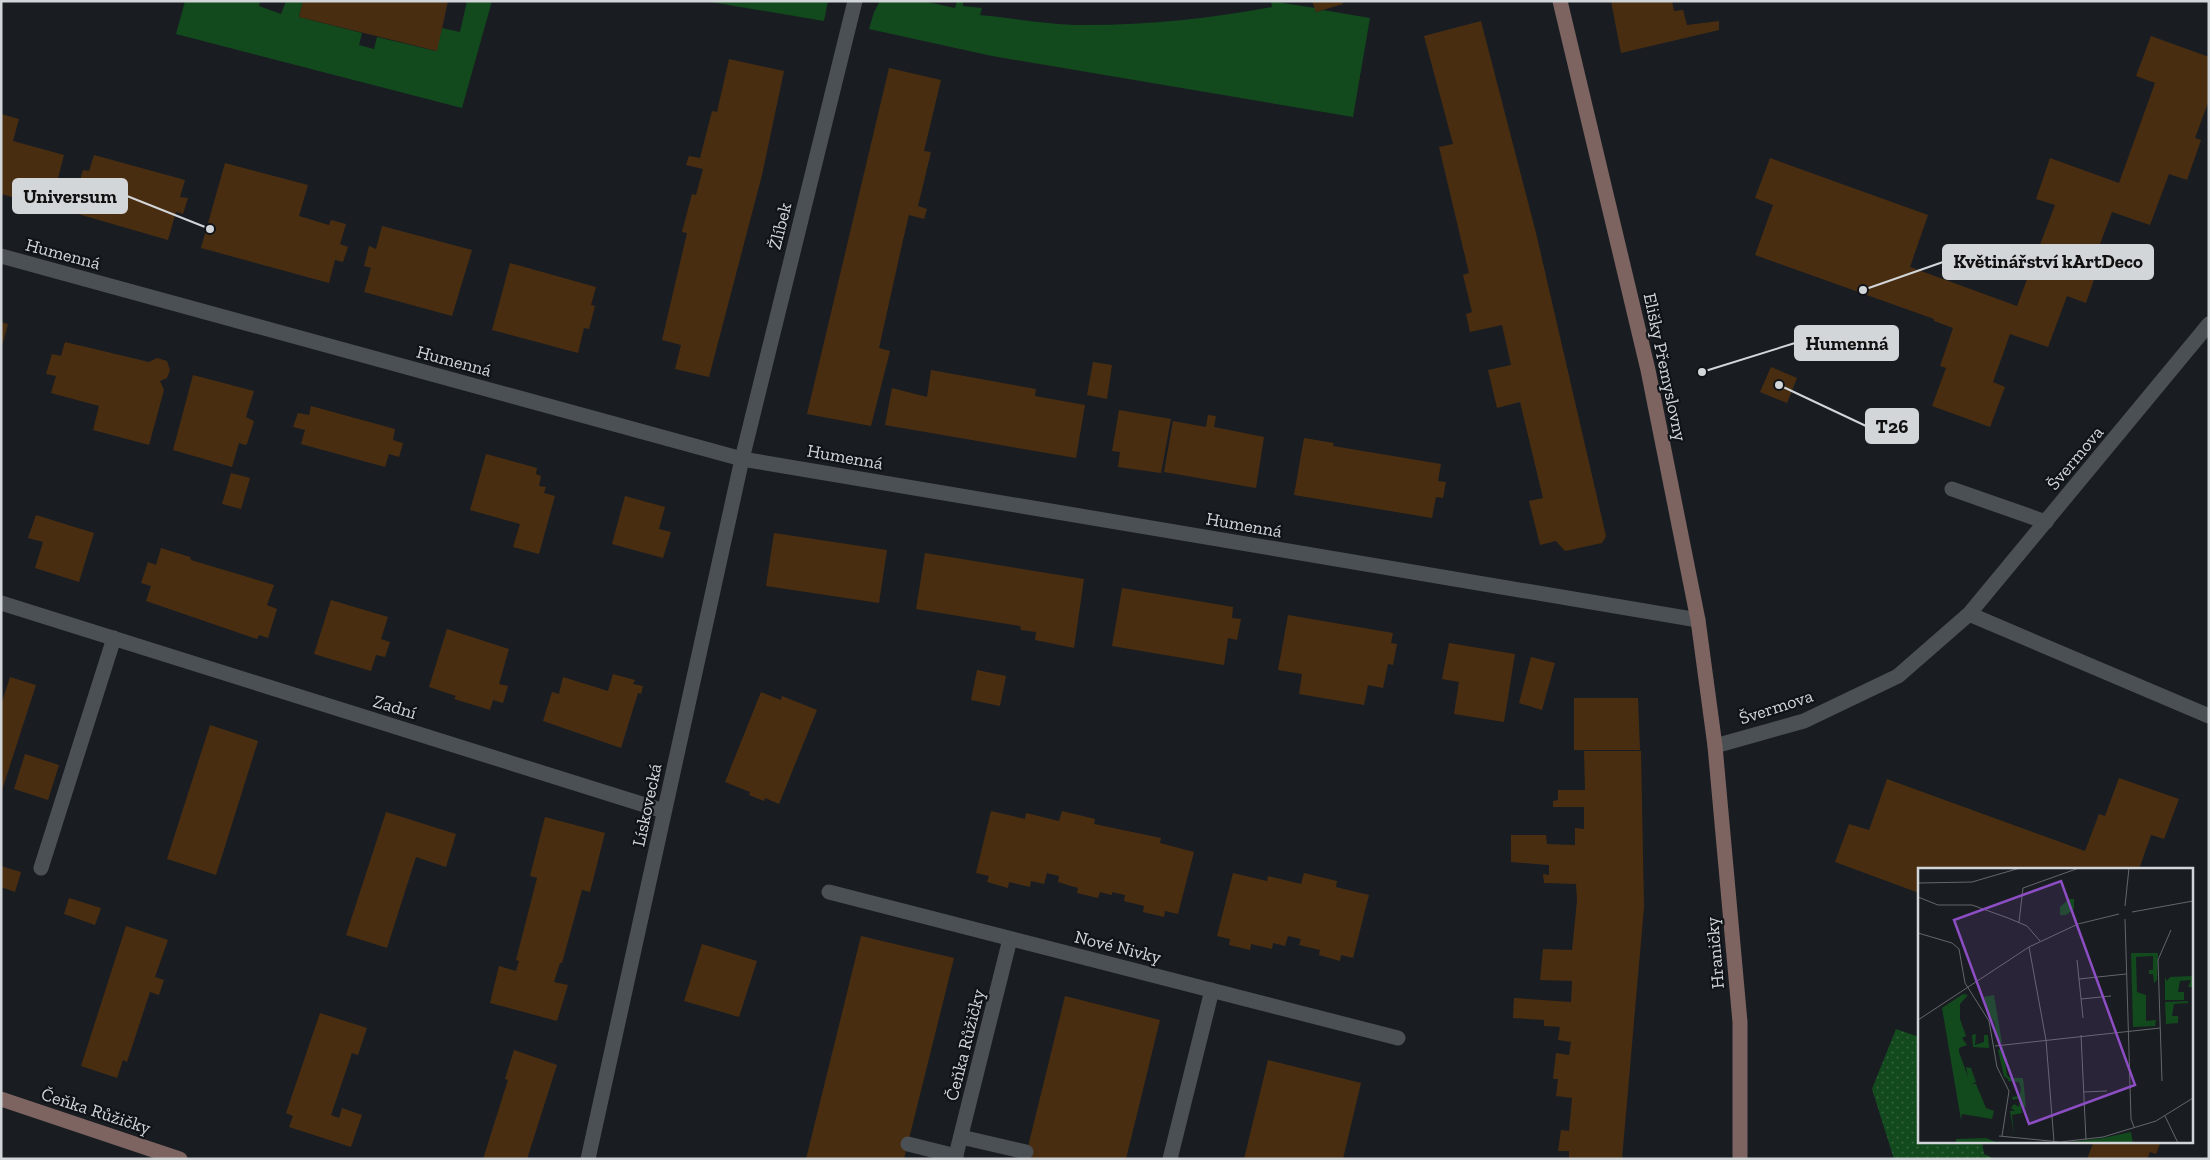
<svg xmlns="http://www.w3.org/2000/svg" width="2210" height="1160" viewBox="0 0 2210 1160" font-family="'Zilla Slab',serif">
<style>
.grass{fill:#12491d}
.park{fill:url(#park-dots)}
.building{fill:#492d11}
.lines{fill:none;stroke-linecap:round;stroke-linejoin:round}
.lane{stroke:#4b5055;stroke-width:15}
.street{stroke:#4b5055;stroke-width:15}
.secondary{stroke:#7d6460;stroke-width:15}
.labels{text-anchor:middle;stroke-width:4.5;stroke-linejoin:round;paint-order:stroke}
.street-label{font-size:18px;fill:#d3d6d9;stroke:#101419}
.inset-road{fill:none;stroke:#63676b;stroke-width:1}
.view{fill:#8d4ec4;fill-opacity:0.15;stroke:#8d4ec4;stroke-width:2.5}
.inset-edge{fill:none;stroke:#d3d6d9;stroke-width:2.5}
.leader{fill:none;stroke:#d3d6d9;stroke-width:2}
.callout-dot{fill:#d3d6d9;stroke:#101419;stroke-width:2}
.callout{fill:#d3d6d9;stroke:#d3d6d9;stroke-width:2}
.callout-label{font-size:19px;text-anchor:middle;font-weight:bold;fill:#111}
</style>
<defs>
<pattern id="park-dots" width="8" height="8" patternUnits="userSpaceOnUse" patternTransform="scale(1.25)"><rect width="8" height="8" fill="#12491d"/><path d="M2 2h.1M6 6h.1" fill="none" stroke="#34623d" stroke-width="1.8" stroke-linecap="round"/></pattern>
</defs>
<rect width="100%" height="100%" fill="#191d22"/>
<path class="grass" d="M185,1H255L260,3L259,6L281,14L286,1H303L299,17L362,33L359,45L374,49L377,37L436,51L442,28L460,32L467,1H492L462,108L176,34Z
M705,1H828L824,21Z
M880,1H923L955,8L957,1H963V6L982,8L980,15C1012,18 1044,24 1075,25C1141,26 1207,19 1272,7L1271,1L1315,8L1316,12L1323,10L1370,18L1353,117L992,56L869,29L874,12Z"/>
<path class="park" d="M1896,1029L1919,1037V1141H1982L1984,1154L1995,1159H1894L1872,1089Z"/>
<path class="building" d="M303,1H448L437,51L299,17Z
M1312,1H1342L1343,4L1316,12Z
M1611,1H1672L1674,11L1683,10L1687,25L1719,21V30L1621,53Z
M1481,21L1536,233L1606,536L1602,543L1565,551L1556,541L1540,545L1529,501L1543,498L1520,402L1497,408L1488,370L1511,365L1502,325L1470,332L1466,314L1472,312L1463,275L1469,273L1439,147L1453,144L1424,36Z
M2151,36L2209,57V100L2195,138L2201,140L2187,180L2169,174L2150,225L2112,212L2094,260L2100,262L2086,303L2067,296L2048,347L2010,334L1993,382L2005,387L1990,427L1932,406L1946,368L1940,366L1953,328L1934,321V319L1755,255L1773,205L1755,198L1770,158L1928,215L1910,267L2017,306L2055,205L2036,199L2050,158L2119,183L2155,83L2136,76Z
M729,59L784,71L762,175L709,377L675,369L681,345L662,340L687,233L682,232L692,194L696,195L703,169L686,165L689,156L700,158L712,111L717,112Z
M889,68L941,80L924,151L931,152L918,206L927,209L924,219L909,215L903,240L879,348L890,351L871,426L807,414Z
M1,114L19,119L13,141L64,155L57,182L49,180L42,205L1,194Z
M94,155L185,180L180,197L188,198L183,214L176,212L168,240L78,214L81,202L74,200L83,170L89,171Z
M225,163L308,185L299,216L329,225L331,220L346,224L340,244L348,247L343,262L335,260L329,283L201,248Z
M382,226L472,250L452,316L364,292L371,268L364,266L369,246L376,249Z
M510,263L596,287L591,305L595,306L589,329L584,328L578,353L492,330Z
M1,322L8,324L2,346H1Z
M65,342L149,362L157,358L167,361L170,370L167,378L160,381L164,390L149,445L93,430L99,406L51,393L56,376L46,374L52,354L61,356Z
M1093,362L1112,365L1107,399L1087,395Z
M1771,367L1797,378L1787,403L1760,392Z
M931,370L1036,389L1035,396L1085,405L1076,458L885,425L892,388L927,397Z
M193,375L254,391L246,417L254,421L247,444L245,445L239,443L232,467L173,450Z
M311,406L395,429L393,440L403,443L399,457L389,454L385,467L301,444L305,430L293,427L298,413L309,415Z
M1119,410L1171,419L1161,473L1118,467L1120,452L1112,451Z
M1208,415L1216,416L1214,427L1264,437L1256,488L1164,472L1173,421L1206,427Z
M1304,438L1334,443L1333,446L1441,464L1438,481L1446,482L1443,498L1436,497L1432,518L1294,495Z
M486,454L537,468L536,474L541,476L539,486L546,487L544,493L555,496L539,554L513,547L520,524L470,510Z
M231,473L250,478L241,509L222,504Z
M625,496L665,507L659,529L671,532L663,558L612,544Z
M36,515L94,533L79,582L35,568L43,542L28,538Z
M774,533L887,550L879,603L766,586Z
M161,548L190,557L191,560L274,585L267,605L277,609L268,638L259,635L257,639L146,601L151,586L141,583L148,562L156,565Z
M925,553L1084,579L1074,648L1035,640L1036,632L1021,630L1020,626L916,609Z
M1122,588L1233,607L1232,618L1241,619L1237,640L1228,638L1224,665L1112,646Z
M331,600L388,617L381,639L390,642L385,657L376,655L371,671L314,654Z
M1288,615L1393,633L1391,643L1397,644L1393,665L1388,664L1383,688L1368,685L1364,705L1299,694L1302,674L1278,670Z
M447,629L509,649L499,684L508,686L503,703L493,700L490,710L454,699L456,696L429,687Z
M1449,643L1515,654L1504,722L1454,714L1459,682L1442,679Z
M1531,657L1555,663L1542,710L1519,703Z
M977,670L1006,676L1000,706L971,700Z
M613,674L635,680L633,684L643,686L641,694L638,693L621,748L543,721L552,692L559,694L563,677L608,691Z
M10,677L36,685L2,790L1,705Z
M761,692L781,700L782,696L817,710L779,804L765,798L764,801L749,795L750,792L725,782Z
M1574,698H1638L1640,750H1574Z
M210,725L258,741L216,875L167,859Z
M1584,751H1641L1644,907L1622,1159H1569V1151H1558L1561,1130L1569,1131L1572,1098L1556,1096L1558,1079H1553L1556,1053L1569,1055L1571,1042L1558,1040L1560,1027L1544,1026V1020L1513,1018L1514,998L1571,1002L1572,981L1540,980L1543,949L1572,950L1577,901L1576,884L1544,883L1543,874L1549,875V865L1511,862V835H1546L1547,844L1575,845V828L1584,829V807H1553V801L1558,800V790H1585Z
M25,754L59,765L48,800L14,789Z
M2119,778L2179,799L2164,839L2151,835L2139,869H1919V893L1835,862L1849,824L1869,830L1887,779L2085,851L2099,814L2105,816Z
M991,811L1025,819L1026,813L1059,821L1062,811L1095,819L1094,824L1161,838L1160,843L1194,852L1178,914L1165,911L1164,917L1143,912L1144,906L1124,901L1125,895L1112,892V895L1100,892L1098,898L1077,893L1078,888L1058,882L1059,876L1047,873L1044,884L1031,881L1030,887L1009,882L1008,888L987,882L989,876L976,873Z
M386,812L456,834L446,867L416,857L387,948L346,935Z
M545,817L605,833L590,892L582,890L562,963H560L554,982L568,985L557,1021L490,1003L499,966L516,971L519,961L516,960L537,878L530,876Z
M1,866L21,872L15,892L1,887Z
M1233,873L1267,881L1268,876L1301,884L1304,873L1337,881L1336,887L1369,895L1353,958L1341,955L1340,961L1319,955L1320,950L1299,945L1301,939L1288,936L1285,946L1273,943L1272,949L1251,944L1250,950L1229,945L1230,939L1217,936Z
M69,898L101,908L95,925L64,914Z
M126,926L168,940L155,977L164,980L159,995L150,992L127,1062L123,1060L117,1078L81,1066Z
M861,936L954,958L904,1159H806Z
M702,944L757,961L739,1017L684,1001Z
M1065,996L1160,1020L1126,1159H1025Z
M320,1013L367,1028L358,1055L352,1053L331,1115L339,1118L342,1108L362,1115L351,1147L289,1127L293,1116L286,1113Z
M514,1050L557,1065L527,1159H483L508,1080L505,1079Z
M1268,1060L1361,1083L1343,1159H1244Z
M2094,1141H2161L2156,1154L2150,1152L2147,1159H2087Z"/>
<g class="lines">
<path class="lane" d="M1952,489L2046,522
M961,1137L1026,1152
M908,1144L956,1156"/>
<path class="street" d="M1,256L742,459L1698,620
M1,603L664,811
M1969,614L2209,716
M1715,746L1804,721L1898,676L1969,614L2209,324
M41,868L114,638
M829,892L1398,1038
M588,1159L742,459L855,1
M955,1159L1010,939
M1170,1159L1212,990"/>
<path class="secondary" d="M1560,1L1648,370L1698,620L1715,746L1740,1022V1159
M1,1099L180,1159"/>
</g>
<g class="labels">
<g class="street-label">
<text transform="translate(780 226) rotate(-76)" y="6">Žlíbek</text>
<text transform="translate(63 254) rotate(15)" y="6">Humenná</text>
<text transform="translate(454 361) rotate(15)" y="6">Humenná</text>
<text transform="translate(1665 367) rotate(78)" y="6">Elišky Přemyslovny</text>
<text transform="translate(845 457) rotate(10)" y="6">Humenná</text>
<text transform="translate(2075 458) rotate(-50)" y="6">Švermova</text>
<text transform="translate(1244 525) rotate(10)" y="6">Humenná</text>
<text transform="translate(395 707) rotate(17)" y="6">Zadní</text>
<text transform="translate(1776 707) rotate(-18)" y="6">Švermova</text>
<text transform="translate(647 805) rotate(-78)" y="6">Lískovecká</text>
<text transform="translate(1118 947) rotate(14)" y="6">Nové Nivky</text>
<text transform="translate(1715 953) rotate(-95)" y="6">Hraničky</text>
<text transform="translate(965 1045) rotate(-76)" y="6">Čeňka Růžičky</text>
<text transform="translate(96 1111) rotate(18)" y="6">Čeňka Růžičky</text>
</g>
</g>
<g transform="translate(1918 868)">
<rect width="275" height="275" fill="#191d22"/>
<path d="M213,85H240L239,112L236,115L235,106H231V102H235V88L218,89L219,124L228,127V153L238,152L237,158L215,159ZM274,108L275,123L274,119H270L273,112L262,113L260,124H266V132H247V109L249,113L252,109ZM45,126L50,127L42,136V151L48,168L44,170L49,177L41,180V184L50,209L48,199L53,200L58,214L54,216H58L68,240L76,243L74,251L44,246L43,252L24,140ZM76,127L84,175L79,172L77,156L68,139L66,129ZM270,133V135L256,136L254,148H260V155L248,156L247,134ZM58,166L57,177L66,174V167H70L71,180L55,179L54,167ZM85,179L89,207L92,210H105L108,239H103L104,245L94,247L96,268L92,243H97L93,240L96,236L101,239L102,230L95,232L92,224L94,229L102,228L103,220L101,214L89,213L91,212L86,208L80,182ZM213,264L215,275H145L185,270ZM68,270L78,274L124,275H38V271Z" fill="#12491d"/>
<path d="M151,31H156V41L148,47H142V39Z" fill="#12491d"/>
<path class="inset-road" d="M0,15L54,14L102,0M0,29L20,37H54L90,50L109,58L122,73M207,38L211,0M214,44L275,33M207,51L213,251L216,259M101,54L105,20L161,0M0,65L34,75L41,81L47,115L71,153L79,199L91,223L84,268M111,79L128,172L136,274M159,92L165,150M161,111L208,106M163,131L193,128M0,152L111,79L160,56L201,46M163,167L168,272M77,178L242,160M244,213L240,92L253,62M166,224L189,223M247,248L260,275M81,268L142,274L185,269L238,253L275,230"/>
<path class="view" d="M143,13L217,217L111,256L36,52Z"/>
<rect width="275" height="275" class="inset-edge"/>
</g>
<path class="leader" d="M210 229L127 196M1863 290L1943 262M1702 372L1795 343M1779 385L1866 426"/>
<g class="callout-dot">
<circle cx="210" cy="229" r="5"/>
<circle cx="1863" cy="290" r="5"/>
<circle cx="1702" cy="372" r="5"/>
<circle cx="1779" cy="385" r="5"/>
</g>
<g class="callout">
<rect x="13" y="179" width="114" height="34" rx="5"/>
<rect x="1943" y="245" width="210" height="34" rx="5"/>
<rect x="1795" y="326" width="103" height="34" rx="5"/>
<rect x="1866" y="409" width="52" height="34" rx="5"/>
</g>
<g class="callout-label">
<text x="70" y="203">Universum</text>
<text x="2048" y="268">Květinářství kArtDeco</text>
<text x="1847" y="350">Humenná</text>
<text x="1892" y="433">T26</text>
</g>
<rect width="2210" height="1160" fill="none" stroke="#d3d6d9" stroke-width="5"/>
</svg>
